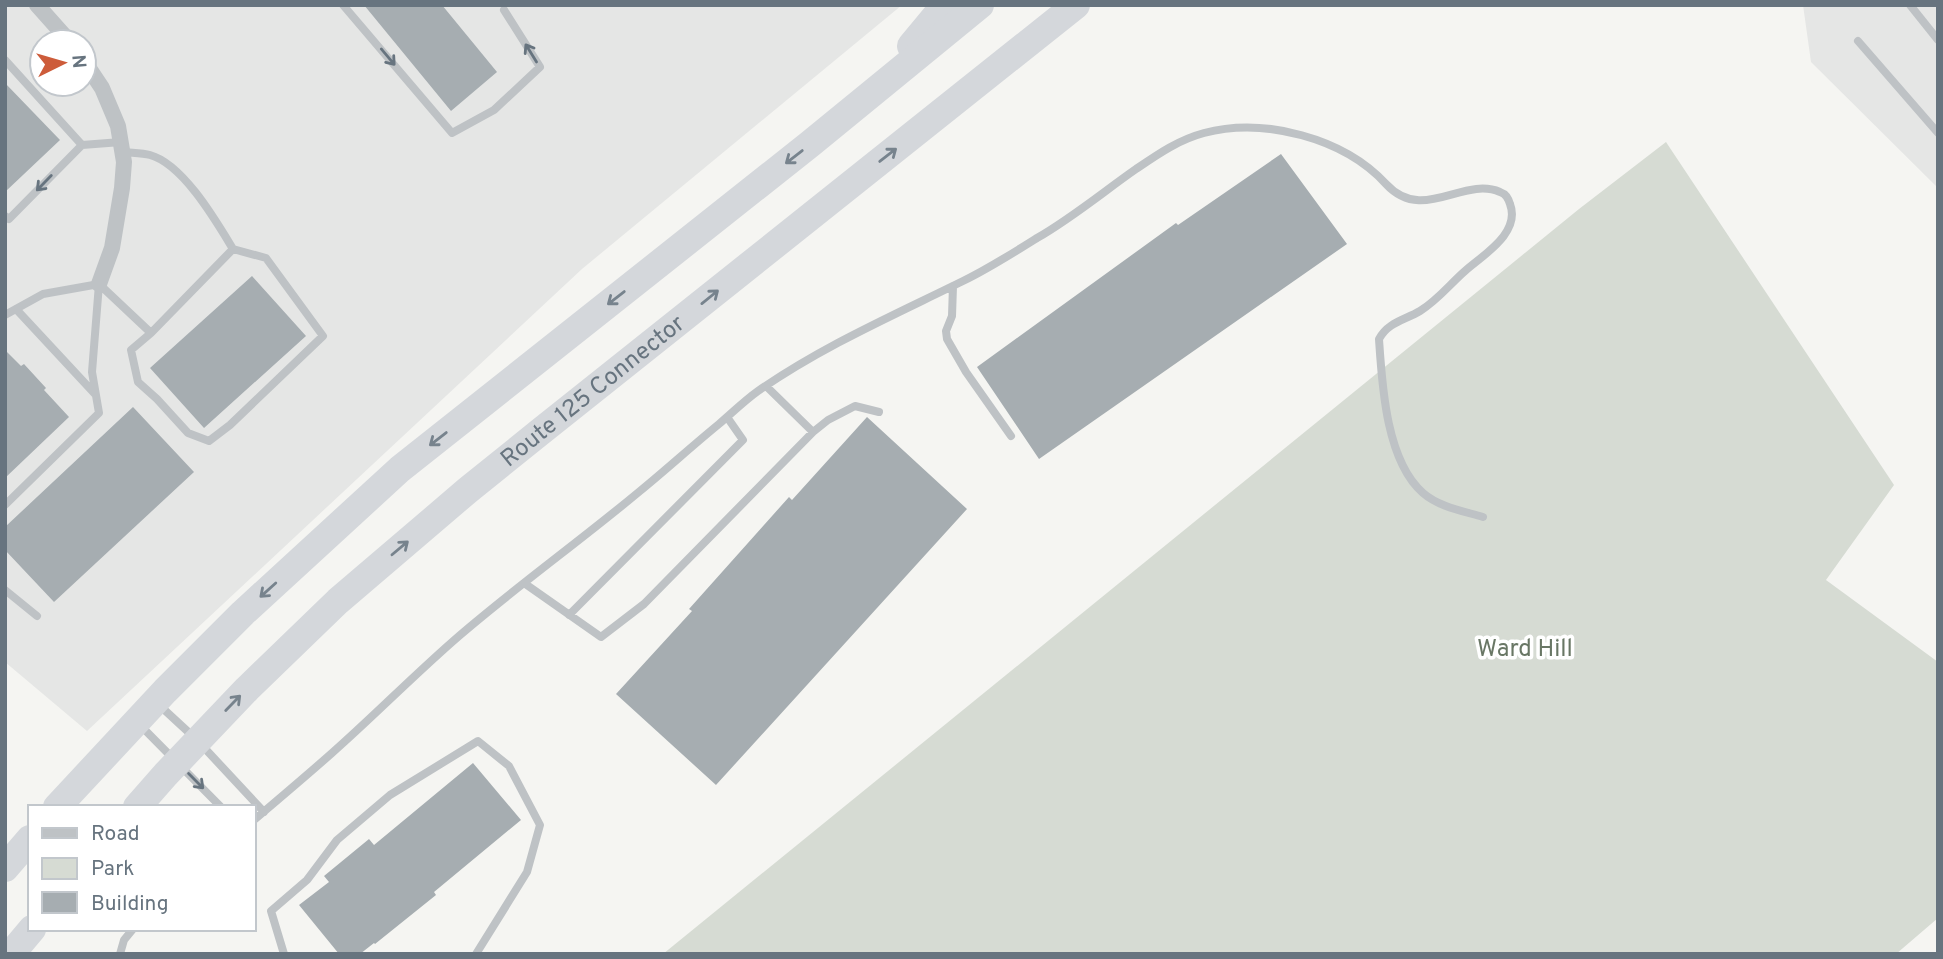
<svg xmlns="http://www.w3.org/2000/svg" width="1943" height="959" viewBox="0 0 1943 959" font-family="Overpass,sans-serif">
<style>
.built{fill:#e5e6e5;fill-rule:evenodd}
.green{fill:#d6dbd3}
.building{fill:#a6adb1}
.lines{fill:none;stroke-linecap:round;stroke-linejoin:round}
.service{stroke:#bec2c5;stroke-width:8}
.minor{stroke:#bec2c5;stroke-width:16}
.trunk{stroke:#d4d7db;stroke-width:28}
.oneway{stroke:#67747f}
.oneway2{stroke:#77838d}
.labels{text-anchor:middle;stroke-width:7;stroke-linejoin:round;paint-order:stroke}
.street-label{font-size:24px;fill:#67747f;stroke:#fff}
.park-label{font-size:24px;fill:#697765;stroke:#fff}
</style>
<rect width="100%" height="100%" fill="#f5f5f2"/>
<path class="built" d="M5,5H902L582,269L87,731L5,662ZM42,42H84V84H42Z
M1803,5H1938V188L1811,62Z"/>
<path class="green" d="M1666,142L1894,485L1826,580L1938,662V918L1896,954H663L1579,209Z"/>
<path class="building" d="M364,5H442L497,72L451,111Z
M5,83L60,140L5,192Z
M1281,154L1347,244L1039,459L977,367L1176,223L1178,225Z
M252,276L306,336L204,428L150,368Z
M5,350L21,366L24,364L46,388L44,390L69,417L5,478Z
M133,407L194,472L54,602L5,550V527Z
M867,417L967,509L716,785L616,694L692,611L689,609L789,497L792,500Z
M473,763L521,820L434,892L436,895L375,944L374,943L360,954H339L299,905L329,882L324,876L369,839L374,845Z"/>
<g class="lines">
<path class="service" d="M343,5L452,133L494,110L540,67L504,10
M1910,5L1938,40
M1858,41L1938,133
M5,60L82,145L121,142
M5,216L9,219L82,145
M99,284L151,333L233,249C216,221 183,164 150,155C142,153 131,153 123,152
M953,286L952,316L946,331L947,339L966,372L1011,436
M16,309L95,394
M5,315L43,294L99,284
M151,333L131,350L138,382L157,399L188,433L209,441L230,425L323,336L266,258L233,249
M813,432L828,420L855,406L879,412
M5,505L99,413L92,372L99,284
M524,583L601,637L644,604L813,432L766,386
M5,590L37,616
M569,615L743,440L727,417
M158,704L197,740L264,812
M141,726L221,807
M254,820C280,798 306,776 332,753C375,715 415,674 459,636C517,586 580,541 640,491C667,469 692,446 719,424C732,413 744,401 758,391C823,346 892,316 963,281C988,269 1013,253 1037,238C1072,218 1103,192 1136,169C1158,154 1178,140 1204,133C1264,117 1344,138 1386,184C1423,224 1463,176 1500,192C1506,194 1508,198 1510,204C1521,233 1483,255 1465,271C1450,284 1438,300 1420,311C1405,320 1388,322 1379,339C1382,384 1386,461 1423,493C1439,507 1463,511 1483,517
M120,954L124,940L133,929
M284,954L271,911L307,880L337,840L390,795L478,741L509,766L540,825L527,872L476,954"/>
<path class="minor" d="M37,5L70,42
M84,61L102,88L118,126L124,162L122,188L112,248L99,284"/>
<g class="trunk">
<path d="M911,46L945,5"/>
<path d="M57,807L165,691L243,613L400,469L810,144L980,5"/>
<path id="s1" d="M137,807L166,774L247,689L338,601L468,490L540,432L1076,5"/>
<path d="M5,868L30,839"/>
<path d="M11,954L32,929"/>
</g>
</g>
<defs><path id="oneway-shaft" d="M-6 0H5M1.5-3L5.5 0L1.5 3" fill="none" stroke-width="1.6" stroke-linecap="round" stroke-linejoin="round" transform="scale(1.75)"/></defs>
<g class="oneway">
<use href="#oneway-shaft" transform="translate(531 53) rotate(-122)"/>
<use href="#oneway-shaft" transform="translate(388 57) rotate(50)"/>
<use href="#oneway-shaft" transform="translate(44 183) rotate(134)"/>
<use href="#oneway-shaft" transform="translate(196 781) rotate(45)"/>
</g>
<g class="oneway2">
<use href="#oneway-shaft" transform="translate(888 155) rotate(-38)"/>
<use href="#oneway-shaft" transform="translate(794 157) rotate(142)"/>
<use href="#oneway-shaft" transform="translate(710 297) rotate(-39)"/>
<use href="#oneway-shaft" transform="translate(616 298) rotate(142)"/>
<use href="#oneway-shaft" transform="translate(438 439) rotate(142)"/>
<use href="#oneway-shaft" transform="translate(400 548) rotate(-40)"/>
<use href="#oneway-shaft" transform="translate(268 590) rotate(138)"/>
<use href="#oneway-shaft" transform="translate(233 703) rotate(-46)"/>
</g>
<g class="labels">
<g class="street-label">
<text dy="8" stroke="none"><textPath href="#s1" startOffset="618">Route 125 Connector</textPath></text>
</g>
<g class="park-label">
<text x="1525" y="656">Ward Hill</text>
</g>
</g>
<rect width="1943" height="959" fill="none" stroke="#67747f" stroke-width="14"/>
<rect x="28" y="805" width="228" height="126" fill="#ffffff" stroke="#c2c7cc" stroke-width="2"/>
<rect x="42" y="828" width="35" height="10" fill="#bec2c5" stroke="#c2c7cc" stroke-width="2"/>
<text x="91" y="840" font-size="21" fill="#67747f">Road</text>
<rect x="42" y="858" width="35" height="21" fill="#d6dbd3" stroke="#c2c7cc" stroke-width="2"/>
<text x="91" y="875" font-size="21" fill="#67747f">Park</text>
<rect x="42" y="892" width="35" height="21" fill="#a6adb1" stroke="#c2c7cc" stroke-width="2"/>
<text x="91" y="910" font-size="21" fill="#67747f">Building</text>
<g transform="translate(63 63) rotate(85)"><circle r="33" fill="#ffffff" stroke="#c2c7cc" stroke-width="2"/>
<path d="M0-5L12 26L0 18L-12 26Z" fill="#cd5c3a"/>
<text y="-10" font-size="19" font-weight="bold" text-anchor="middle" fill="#67747f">N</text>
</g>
</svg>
